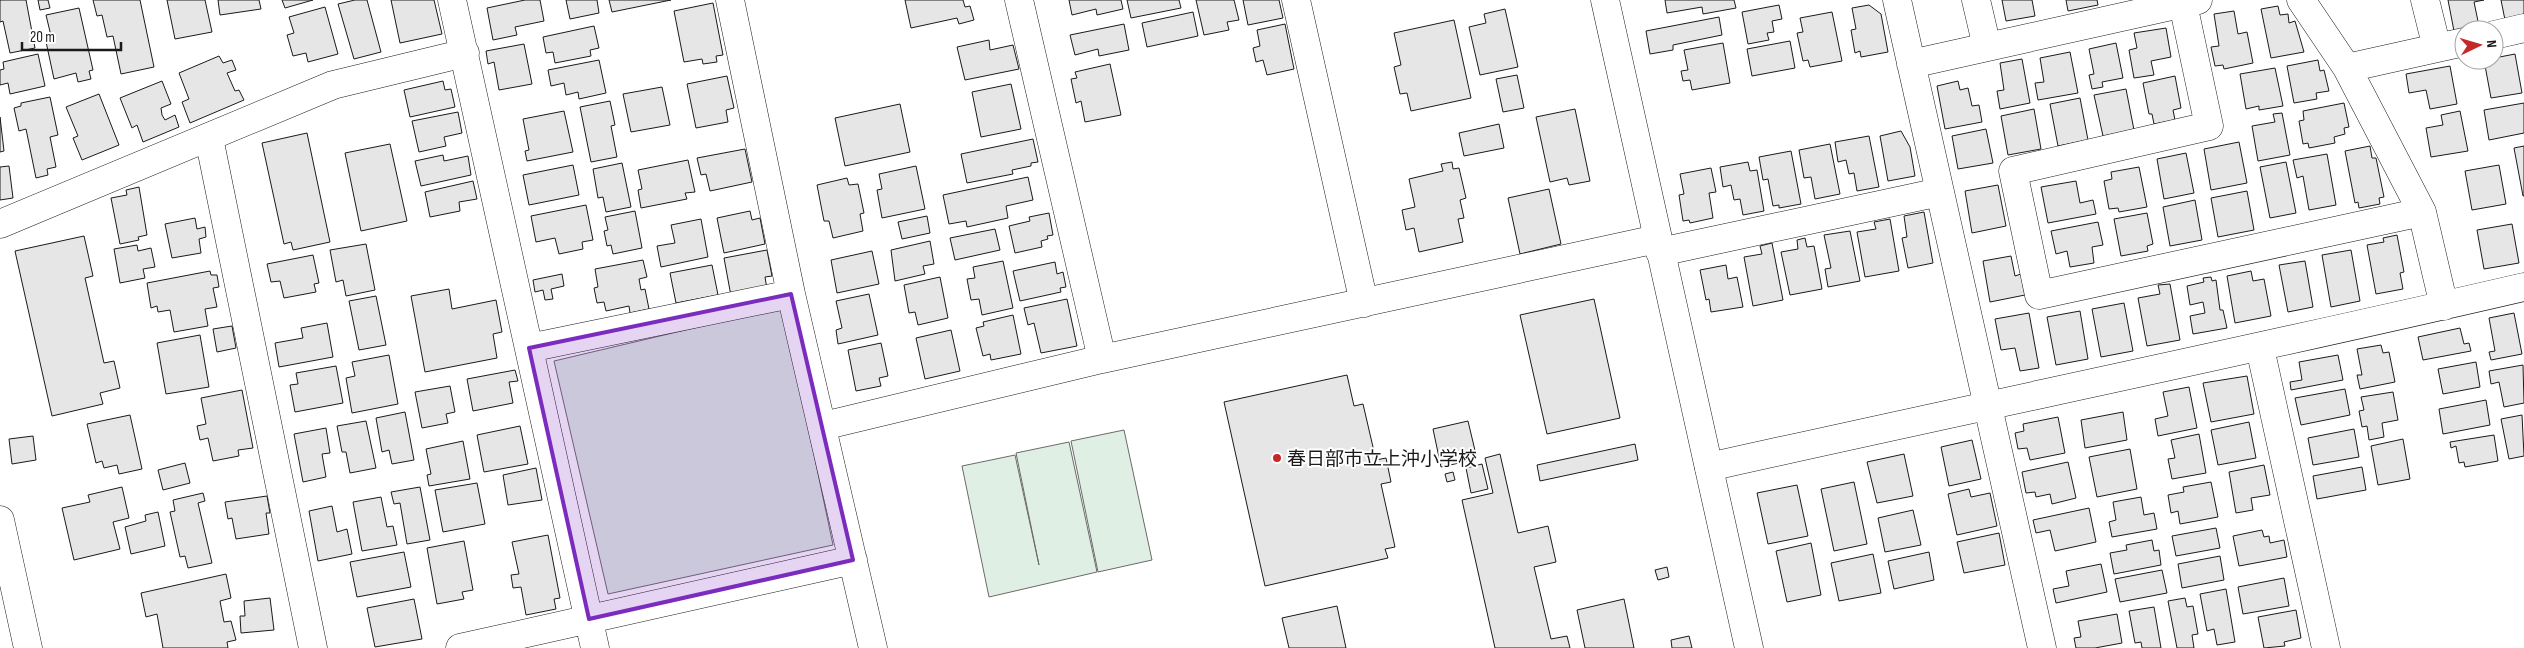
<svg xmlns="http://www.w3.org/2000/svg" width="2524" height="648" viewBox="0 0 2524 648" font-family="'Sofia Sans Condensed','Noto Sans JP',sans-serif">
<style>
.green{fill:#e0efe3;stroke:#6a6a6a}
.building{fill:#e6e6e6;stroke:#1a1a1a}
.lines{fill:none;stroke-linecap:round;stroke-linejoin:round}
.street-casing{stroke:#1a1a1a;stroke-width:29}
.secondary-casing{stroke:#1a1a1a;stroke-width:29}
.street{stroke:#fff;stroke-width:28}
.secondary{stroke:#fff;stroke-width:28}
.marked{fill:#7b2cbf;fill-opacity:0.2;stroke:#7b2cbf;stroke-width:4;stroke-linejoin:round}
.poi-dot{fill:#c62828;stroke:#fff;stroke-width:2}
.labels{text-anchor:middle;stroke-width:4;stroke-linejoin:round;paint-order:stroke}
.poi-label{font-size:19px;fill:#1a1a1a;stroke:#fff;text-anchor:start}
</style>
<rect width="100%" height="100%" fill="#fff"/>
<path class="green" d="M783,307L833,545L608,594L554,361Z
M1124,430L1152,560L1098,572L1071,441Z
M1069,442L1097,572L989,597L962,466L1015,455L1039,565L1016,453Z"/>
<path class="building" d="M0,0H26L35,48L10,53L3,21L0,22Z
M38,0H48L50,8L40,10Z
M93,0H140L154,67L121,74L113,36L107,37L102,15L97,16Z
M167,0H205L212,32L175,39Z
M218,0H259L261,9L220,15Z
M282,0H313L285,8Z
M355,0H367L381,52L354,59L338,4Z
M391,0H434L442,34L400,43Z
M525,0H540L544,21L515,27L517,35L493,40L487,8Z
M566,0H597L599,13L570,19Z
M609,0H671L612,12Z
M905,0H963L965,7L970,6L974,20L959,24L957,18L911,28Z
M1069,0H1121L1123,9L1097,15L1096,9L1072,15Z
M1127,0H1179L1181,8L1131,18Z
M1196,0H1234L1239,20L1227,22L1229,30L1204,35Z
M1243,0H1279L1283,18L1248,25Z
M1665,0H1734L1736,8L1703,14L1702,7L1667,13Z
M2002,0H2032L2035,16L2006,21Z
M2066,0H2097L2098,5L2068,11Z
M2448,0H2484L2474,2L2479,26L2454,31Z
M2501,0H2524V16L2505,20Z
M713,3L723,55L716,56L717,62L703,64L702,59L684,62L674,11Z
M1779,5L1782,19L1772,21L1774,32L1767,33L1769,40L1748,44L1742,12Z
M1869,5L1881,14L1888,52L1861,57L1860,51L1855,53L1851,30L1856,29L1852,8Z
M2278,6L2280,15L2288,14L2289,23L2295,21L2304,52L2271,58L2261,9Z
M325,7L338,54L308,62L306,53L293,56L287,35L294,33L289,17Z
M79,8L93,70L89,71L91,79L78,82L76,73L54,79L45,37L51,36L46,15Z
M1505,9L1518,67L1480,75L1469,27L1486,23L1484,14Z
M2234,11L2238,34L2247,32L2253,63L2224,69L2223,65L2215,66L2211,47L2219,46L2214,14Z
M1193,12L1198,36L1147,47L1142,23Z
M1832,12L1842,61L1810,67L1808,60L1803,61L1797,33L1803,32L1800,18Z
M1719,17L1722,35L1673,45V50L1650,54L1646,31Z
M1454,20L1471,98L1411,111L1407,93L1400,94L1394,67L1401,65L1394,33Z
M1124,24L1129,50L1099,56L1098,49L1075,55L1070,35Z
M1285,24L1294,69L1267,75L1263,60L1256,62L1253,48L1260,46L1257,30Z
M594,26L599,48L590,50L591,56L555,63L553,52L546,53L543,37Z
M2166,28L2171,57L2151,61L2154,75L2134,78L2129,50L2137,48L2134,33Z
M989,40L990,50L1013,45L1019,69L965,80L957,47Z
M1790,41L1795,68L1752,76L1747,49Z
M1723,43L1730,83L1692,90L1690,80L1683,81L1681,71L1688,70L1684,50Z
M2116,43L2123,78L2102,82L2103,87L2092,89L2089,75L2094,74L2089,49Z
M524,44L532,84L499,90L494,62L488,64L486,51Z
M2070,52L2078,93L2038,100L2035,83L2044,82L2040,58Z
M38,54L45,86L10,94L8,83L0,85V70L4,69L3,62Z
M2515,54L2522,93L2491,98L2484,60Z
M219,56L223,63L232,60L236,70L227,73L235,91L239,90L244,100L190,123L182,102L189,99L179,73Z
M2022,59L2030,103L2000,109L1997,91L2004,90L2000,63Z
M599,60L606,93L579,99L578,92L566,95L564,83L551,86L548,70Z
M2318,60L2320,71L2324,70L2329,91L2316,93L2317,99L2294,103L2287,66Z
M1110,64L1121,115L1085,122L1081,101L1076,103L1071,79L1077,78L1075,72Z
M2450,66L2457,104L2430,109L2426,90L2409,93L2406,74Z
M2275,68L2283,106L2259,110V106L2246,109L2240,74Z
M1517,75L1524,108L1503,112L1496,79Z
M727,76L734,108L726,110L728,122L696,128L687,84Z
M2175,76L2181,108L2173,110L2175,120L2154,124L2152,114H2149L2143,83Z
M162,81L171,104L161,108L162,115L165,120L175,115L179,127L143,142L137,125L132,128L120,98Z
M443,81L445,90L451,89L455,107L410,117L404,90Z
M1958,81L1960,90L1968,88L1972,106L1979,105L1982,122L1945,129L1937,86Z
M1011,84L1021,129L981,137L972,92Z
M662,87L670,125L631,132L623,94Z
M2126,89L2134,130L2103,136L2094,95Z
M99,94L119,145L82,160L73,138L78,136L66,107Z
M50,97L58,135L50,137L56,167L47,169L48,175L36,178L26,129L19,131L14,108L21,106V103Z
M2080,98L2088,140L2058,146L2050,104Z
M610,101L615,125L611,126L617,157L591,162L580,107Z
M2344,103L2349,127L2344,128L2345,134L2334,137L2335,143L2309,148L2308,143L2303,144L2299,121L2304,120L2303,111Z
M2524,103V133L2489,140L2484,110Z
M900,104L910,152L845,166L835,118Z
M1575,109L1590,181L1569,185L1567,178L1550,182L1536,117Z
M2034,109L2041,149L2008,155L2001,116Z
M564,111L573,152L527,161L525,151L529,150L523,119Z
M2460,111L2468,151L2431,157L2426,128L2443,125L2441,115Z
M458,112L462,133L444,137L446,146L419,152L412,121Z
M2282,113L2290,155L2258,161L2252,126L2275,122L2273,114Z
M0,117L4,151L0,152Z
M1499,124L1504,148L1464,156L1459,133Z
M1986,129L1993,163L1958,169L1952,136Z
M1901,131L1910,147L1915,176L1888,181L1880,136Z
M307,133L330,242L293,250L291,242L284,244L262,143Z
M1869,136L1879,187L1857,191L1854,173L1849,174L1846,160L1838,162L1835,142Z
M1033,139L1038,162L1031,163V166L1012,170L1013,174L967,183L961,154Z
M2239,142L2247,183L2211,190L2204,149Z
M390,144L407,221L361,231L345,153Z
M1830,144L1840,194L1815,199L1811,177L1804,178L1799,150Z
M2370,146L2372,158H2376L2384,197L2379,198L2380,204L2359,208L2358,202L2355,203L2345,151Z
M2524,146V196H2523L2514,148Z
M745,149L752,182L710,191L706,174L701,175L697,158Z
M1791,151L1801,204L1779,208V205L1773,206L1768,179L1763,180L1759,157Z
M2186,153L2194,193L2164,199L2157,159Z
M2327,154L2336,205L2309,210L2303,176L2297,178L2293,160Z
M443,155L444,161L468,156L471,175L421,186L415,161Z
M688,160L695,192L685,193L687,199L641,208L638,190L642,189L638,170Z
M1452,162L1453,169L1459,168L1466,198L1460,200L1464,218L1458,219L1463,242L1419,252L1414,228L1406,230L1402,210L1415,207L1409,179L1443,171L1441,164Z
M1748,162L1750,171L1757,170L1764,211L1743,215L1740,199L1734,200L1731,185L1723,187L1720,167Z
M2286,162L2296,213L2270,218L2260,167Z
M622,163L631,207L606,212L603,197L598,198L593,169Z
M573,165L579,195L529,205L523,175Z
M2499,165L2506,204L2472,210L2465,171Z
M9,166L13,198L0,200V167Z
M916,166L925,209L882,218L877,190L882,189L879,174Z
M2139,167L2147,207L2119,212L2118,208L2109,209L2104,181L2112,179L2111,172Z
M1711,168L1716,192L1709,193L1713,218L1690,223L1689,220L1683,221L1679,195L1684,194L1680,174Z
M1028,177L1033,200L1006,206L1008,218L967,227L966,221L949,224L943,195Z
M847,178L849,185L858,184L864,213L860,214L863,231L833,238L829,221H824L817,185Z
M473,181L477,199L459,202L460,211L430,217L425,192Z
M2076,181L2080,203L2093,200L2096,214L2048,223L2041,187Z
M1998,185L2006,226L1972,233L1965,191Z
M139,187L147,235L138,237L139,240L120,244L111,198L127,195L126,190Z
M1549,189L1561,244L1520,254L1508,198Z
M2247,191L2254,230L2218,237L2211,198Z
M2195,200L2202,240L2170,246L2163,207Z
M586,205L593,240L582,242L583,249L559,254L555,238L536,242L531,216Z
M635,211L642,248L613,254L611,245L607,246L604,231L608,230L605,217Z
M750,211L752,220L760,218L765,244L724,253L717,218Z
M1924,212L1933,263L1908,268L1902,238L1907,237L1904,216Z
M1049,213L1053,235L1047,236L1048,239L1041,241L1042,247L1015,253L1009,226L1030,221L1029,217Z
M2147,213L2153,244L2147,246L2148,251L2121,256L2114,219Z
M927,216L930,233L902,239L898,222Z
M195,218L197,229L205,227L206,237L199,239L201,253L172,258L165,224Z
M701,219L708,257L661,267L657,246L675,243L671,225Z
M1890,219L1899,271L1865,277L1857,232L1876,229L1874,222Z
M2098,222L2103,245L2092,247L2094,263L2070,267L2067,251L2056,254L2051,231Z
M2512,224L2519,263L2484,269L2477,230Z
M995,229L1000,250L955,260L950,238Z
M1850,231L1860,281L1828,287L1825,269L1831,268L1824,235Z
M2397,235L2404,272L2400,273L2403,289L2376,294L2367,245L2384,242L2383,238Z
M84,236L93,276L85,278L104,363L114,361L120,388L100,393L103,404L52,416L15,251Z
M1805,238L1807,247L1814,246L1822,289L1790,295L1781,252L1798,249L1797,240Z
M930,241L934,264L923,266L925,274L895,281L891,250Z
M1772,243L1783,300L1753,306L1744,257L1762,254L1760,246Z
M366,244L375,290L346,296L343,280L336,282L330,250Z
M137,245L138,251L151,248L155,267L143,269L145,278L120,283L114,249Z
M767,250L772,276L765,277L767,289L731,296L724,258Z
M2351,250L2360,301L2331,307L2322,255Z
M872,251L879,284L837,293L831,260Z
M313,255L319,283L314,284L316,292L284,298L280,281L271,282L267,264Z
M2011,256L2015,276L2021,274L2025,295L1990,302L1983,261Z
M643,260L647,277L639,279L641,290L645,289L649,309L630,313L629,306L606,311L604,302L597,303L594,288L598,287L595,269Z
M1003,261L1013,308L982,315L979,299L971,300L967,279L975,278L973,267Z
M2305,261L2313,307L2288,312L2279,265Z
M1055,262L1057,274L1063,272L1066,287L1060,288L1061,292L1020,301L1013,271Z
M712,265L718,295L676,303L670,273Z
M1726,265L1728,279L1737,277L1743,307L1711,312L1709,299L1706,300L1700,270Z
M210,271L211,275H217L219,287L213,288L217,307L205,309L208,326L174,332L170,310L158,312L157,306L151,308L147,283Z
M2251,271L2253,281L2264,279L2271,316L2235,323L2227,276Z
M562,274L564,286L551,289L553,299L545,300L543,290L535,292L533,280Z
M940,277L948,318L918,325L915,312L909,313L904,285Z
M2211,277L2212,281L2216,280L2220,310H2223L2227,328L2193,334L2190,316L2205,313L2203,302L2190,305L2187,286L2204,282L2203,278Z
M2170,284L2180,340L2147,346L2138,298L2160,294L2158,285Z
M449,289L452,309L496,300L502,332L493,334L497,358L425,372L411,296Z
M869,294L878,335L838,344L836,330L842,328L836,301Z
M376,296L386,345L359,350L349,301Z
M1067,299L1077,346L1041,353L1034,323L1028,325L1024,308Z
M1594,299L1620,418L1547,434L1520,315Z
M2124,303L2133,351L2101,357L2092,309Z
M2080,311L2088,359L2056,365L2047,317Z
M2029,313L2039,368L2020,371L2015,348L2001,350L1995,319Z
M2514,313L2522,354L2491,360L2489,352L2495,351L2489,318Z
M1013,315L1021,354L991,360L990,354L983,356L976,328L984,326L983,322Z
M327,323L333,357L279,367L275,343L303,338L301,328Z
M232,326L236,348L217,352L213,329Z
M2460,328L2464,344L2469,343L2471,351L2423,360L2418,337Z
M951,330L960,371L925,379L916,338Z
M200,335L209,387L166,394L157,343Z
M881,343L888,376L879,378L881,386L856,391L848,350Z
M2381,345L2383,353L2389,352L2395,382L2360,389L2357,375H2362L2357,349Z
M389,355L398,404L352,413L346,378L355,376L352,362Z
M2338,355L2343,380L2291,390L2290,382L2302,380L2299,362Z
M2476,362L2480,387L2443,394L2438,369Z
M2523,365L2524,403L2504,407L2499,382L2491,384L2489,371Z
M336,366L343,403L295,412L290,385L298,384L296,373Z
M515,370L518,381L509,382L513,403L473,411L467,379Z
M1347,375L1354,406L1363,404L1376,460L1386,458L1391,482L1381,484L1395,547L1385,549L1388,558L1265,586L1224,402Z
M2247,376L2254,414L2211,422L2203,383Z
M450,386L455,412L446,414L448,423L422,428L415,392Z
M2189,387L2197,428L2158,436L2155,419L2168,416L2163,392Z
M2345,389L2350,415L2301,425L2295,398Z
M242,390L253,448L238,450L239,456L213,461L208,438L200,440L197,426L206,424L201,398Z
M2393,392L2398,420L2382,423L2384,437L2369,440L2367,426L2362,427L2359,411L2364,410L2361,397Z
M2486,400L2490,425L2443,434L2439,409Z
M405,412L414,460L392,464L389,450L382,452L376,418Z
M2123,412L2127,440L2085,448L2081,420Z
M130,415L142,469L119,474L117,465L104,468L102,461L96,463L87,424Z
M2522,415L2524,456L2509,459L2501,419Z
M2058,417L2065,453L2030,460L2027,448L2018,449L2015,433L2024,431L2023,424Z
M366,421L376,468L350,473L346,452H342L337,426Z
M1468,421L1477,459L1441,467L1433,429Z
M2249,422L2256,458L2218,465L2211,430Z
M520,426L528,464L484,472L477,435Z
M326,428L330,453L322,454L326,477L303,482L294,434Z
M2354,429L2359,457L2313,465L2308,438Z
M2199,434L2206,473L2172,479L2168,459L2175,458L2171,440Z
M2494,435L2498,461L2465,467L2464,462L2459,463L2456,446L2451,448L2450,442Z
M33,436L36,460L12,464L9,439Z
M2403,439L2410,479L2378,485L2371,446Z
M1972,440L1981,479L1949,486L1941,447Z
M463,441L470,479L429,486L427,475L431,474L426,449Z
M1635,444L1638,460L1540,481L1537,465Z
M2130,449L2137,489L2097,497L2089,457Z
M1500,454L1518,533L1548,526L1556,562L1534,567L1551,639L1567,636L1570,648H1495L1462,500L1493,493L1485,458Z
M1904,454L1913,496L1877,503L1867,462Z
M2068,462L2076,498L2052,504L2050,494L2036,497L2035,492L2026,493L2022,472Z
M185,463L190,483L163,490L158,470Z
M1482,464L1488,489L1471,493L1466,468Z
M2264,465L2270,495L2251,498L2253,510L2236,513L2229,472Z
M2362,467L2366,490L2317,499L2313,476Z
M536,468L542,500L508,505L503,475Z
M1453,472L1455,480L1447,482L1445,474Z
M1854,482L1867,544L1834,551L1821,489Z
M2211,482L2218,517L2180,524L2178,511L2171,513L2168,495L2184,492L2183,487Z
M477,483L485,524L443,532L435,490Z
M1797,485L1808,536L1768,544L1757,493Z
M122,487L129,518L113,522L120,549L74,560L62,508L90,502L88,495Z
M420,487L430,540L407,544L400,503L394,504L391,492Z
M1969,489L1971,497L1990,493L1997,526L1957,535L1948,494Z
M203,493L205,501L198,503L212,563L188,568L185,556L180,557L170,512L175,511L173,500Z
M267,496L270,513H266L269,534L236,539L232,518L228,519L225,502Z
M381,497L387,527L393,526L397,545L362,551L353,502Z
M2141,497L2144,515L2154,513L2157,529L2112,537L2109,522L2116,520L2113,502Z
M332,506L337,532L347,529L352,554L318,561L309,511Z
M2089,508L2096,542L2055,551L2050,530L2036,533L2033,520Z
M1913,510L1921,545L1885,552L1878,518Z
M158,512L165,546L131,554L125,527L146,521L145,515Z
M2216,528L2220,548L2176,556L2172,536Z
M2262,530L2264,537L2269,536L2270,543L2284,540L2287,557L2239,566L2233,536Z
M1999,533L2005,565L1964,573L1957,542Z
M548,535L560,598L554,599L556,609L526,615L521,587L513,588L511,575L519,574L512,542Z
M2152,540L2154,551L2159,550L2161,565L2114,574L2110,553L2127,550L2126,545Z
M464,541L473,590L462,592L464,599L437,604L427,548Z
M1811,543L1821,595L1787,602L1776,551Z
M404,552L411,587L357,597L350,562Z
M1929,552L1934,580L1894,589L1888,561Z
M1873,554L1881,593L1839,601L1831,563Z
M2220,556L2224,580L2182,588L2178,564Z
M2101,564L2107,592L2056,603L2053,589L2069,586L2066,571Z
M1667,567L1669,577L1658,580L1655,570Z
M2162,570L2167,593L2120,602L2115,579Z
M226,574L231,598L220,601L224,622L231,621L236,640L227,642L228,648H163L157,614L146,617L141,593Z
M2284,578L2289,606L2243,614L2238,587Z
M2226,589L2235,642L2217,645L2214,629L2207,631L2200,594Z
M270,598L274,630L241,633L240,616H245L244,601Z
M2185,598L2187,607L2193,606L2198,634L2192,635L2194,648H2177L2168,601Z
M414,599L422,639L375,647L367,608Z
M1624,599L1634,648H1585L1577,610Z
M1337,606L1346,648H1289L1282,618Z
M2154,607L2161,648H2142L2141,642L2135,643L2129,611Z
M2296,610L2301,638L2284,642L2285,646L2264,648L2258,617Z
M2117,614L2122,643L2095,648H2076L2074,638L2081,637L2078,621Z
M1689,636L1692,648H1672L1671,640Z"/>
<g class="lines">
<defs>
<path id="street" d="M452,0L595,648
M730,0L791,294L873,648
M1019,0L1102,359
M1296,0L1364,303
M1897,0L2042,648
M1976,0L1987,47
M2301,0L2347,68L2422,212L2444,306
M2425,0L2437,48
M2183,4L2209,126L2013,171L2039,295L2422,212
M2494,35L2524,28
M1911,64L2198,0
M2347,68L2464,42
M209,138L313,648
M0,224L333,85L465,53
M1660,252L1940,192
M529,348L791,294
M2260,348L2326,648
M823,426L1102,359L1657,239
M1709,467C1981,406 2253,350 2524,287
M460,648L853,560"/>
<path id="secondary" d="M1605,0L1749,648
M0,520L28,648"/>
</defs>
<use href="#street" class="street-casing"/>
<use href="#secondary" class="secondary-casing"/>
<use href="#street" class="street"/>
<use href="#secondary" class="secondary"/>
</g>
<path class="marked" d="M791,294L853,560L589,619L529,348Z"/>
<circle class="poi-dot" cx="1277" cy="458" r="5"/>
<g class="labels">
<g class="poi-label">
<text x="1287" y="465">春日部市立上沖小学校</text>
</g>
</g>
<g transform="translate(2479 45) rotate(85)"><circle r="24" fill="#ffffff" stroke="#a3a3a3"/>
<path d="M0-4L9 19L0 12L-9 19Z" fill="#c62828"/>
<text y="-8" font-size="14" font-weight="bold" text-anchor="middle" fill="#1a1a1a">N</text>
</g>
<path d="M22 42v8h99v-8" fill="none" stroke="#1a1a1a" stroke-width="2.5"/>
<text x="30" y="42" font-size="15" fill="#1a1a1a" stroke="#ffffff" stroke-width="4" paint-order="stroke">20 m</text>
</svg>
